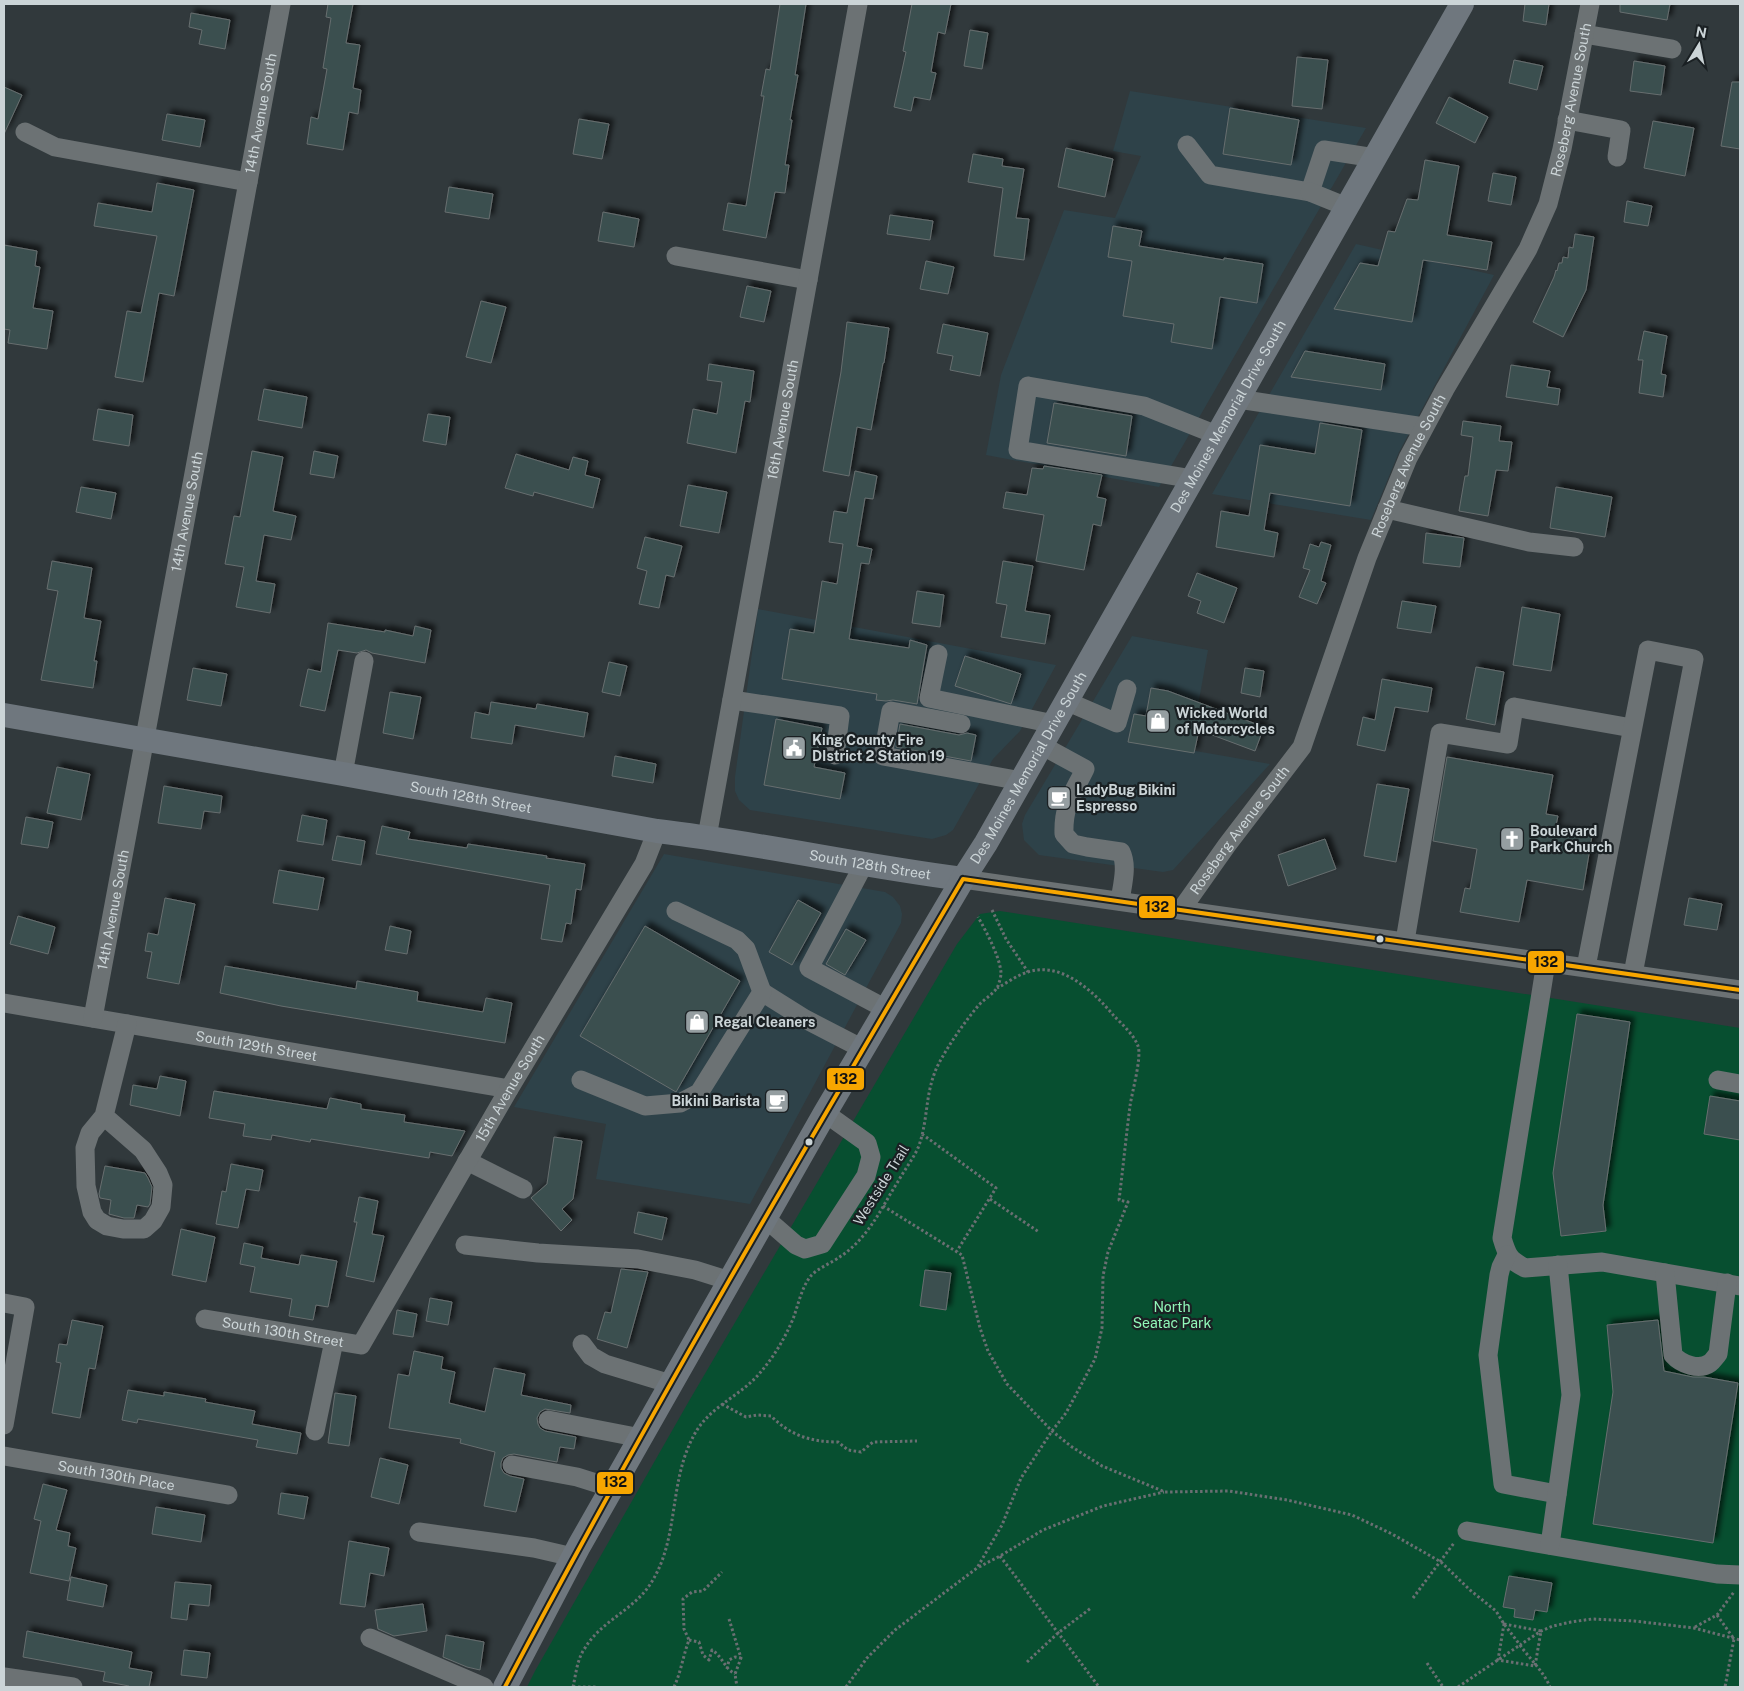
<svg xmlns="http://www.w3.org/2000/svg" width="1744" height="1691" viewBox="0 0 1744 1691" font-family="'Public Sans',sans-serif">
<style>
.built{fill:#2e4249}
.green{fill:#074f30}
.building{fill:#3a4f4f;stroke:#676e6f;filter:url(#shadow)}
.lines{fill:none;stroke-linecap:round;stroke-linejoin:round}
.path{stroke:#6a6f72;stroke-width:3;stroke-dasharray:2.5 2.5;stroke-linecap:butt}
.minor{stroke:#6c7274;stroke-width:19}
.major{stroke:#6f777e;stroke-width:24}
.bus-1-casing{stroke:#1a2023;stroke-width:8}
.bus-1{stroke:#f7a600;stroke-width:4}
.bus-dot{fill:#cbd4d7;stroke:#1a2023;stroke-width:2}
.labels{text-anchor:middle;stroke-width:4.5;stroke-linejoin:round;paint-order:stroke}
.street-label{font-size:14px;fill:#cbd4d7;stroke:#1a2023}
.poi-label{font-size:14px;font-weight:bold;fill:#cbd4d7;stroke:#1a2023;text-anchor:start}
.park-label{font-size:14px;fill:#91f8b9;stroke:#1a2023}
.line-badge{stroke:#1a2023;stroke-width:2}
.pale-badge-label{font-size:14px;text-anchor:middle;font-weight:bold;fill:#111}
</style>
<defs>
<filter id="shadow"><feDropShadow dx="4.5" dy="-4.5" stdDeviation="2.5" flood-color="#0009"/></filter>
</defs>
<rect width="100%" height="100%" fill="#31393c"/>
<path class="built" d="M1130,91L1366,128L1159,487L986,455L1001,375L1064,210L1115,218L1141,156L1113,151Z
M1356,244L1494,275L1399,452L1371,520L1212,494Z
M758,609L1056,665L1020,731L993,759L953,830L946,835L932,839L750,810L739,800L735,791V777Z
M1132,636L1208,650L1190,750L1270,764L1173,870L1163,872L1039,855L1024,840L1022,824L1025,815Z
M664,854L885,892L893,897L900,906L902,914L901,923L750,1204L596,1179L606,1124L514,1107Z"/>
<path class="green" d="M1000,911L1740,1028V1687H527L535,1671L689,1401L957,944L980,914Z"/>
<path class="building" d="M328,4H353L346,43L360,45L353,88L361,90L358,114L349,112L343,150L307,144L311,117L318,119L327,69L323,68L331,18L326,17Z
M780,4H806L795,75H798L790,120H792L785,165H789L785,193L775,192L766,238L723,230L728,203L746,206L764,96H761L766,69L770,70Z
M912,4H951L945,34L938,32L931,72L936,73L930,100L914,97L911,111L894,107L906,52L903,51Z
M1525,4H1549L1546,25L1523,21Z
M1620,4H1670L1667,20L1620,12Z
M191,13L230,20L225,49L199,44L202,30L189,27Z
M970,30L988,33L982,69L964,66Z
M1297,57L1328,60L1322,109L1292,106Z
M1514,60L1543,66L1537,90L1509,83Z
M1634,61L1665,66L1661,95L1630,91Z
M1732,82H1740V149L1721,146Z
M4,87L22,95L4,134Z
M1449,97L1488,117L1475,143L1436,123Z
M1230,108L1299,120L1291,165L1223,154Z
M167,114L205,120L200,147L162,140Z
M579,119L609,124L602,159L573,154Z
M1653,121L1694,128L1685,176L1644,168Z
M1066,148L1113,159L1105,197L1058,187Z
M973,154L1003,159L1002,166L1024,169L1016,218L1029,219L1024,260L994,256L1003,188L968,182Z
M1425,160L1459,166L1447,235L1492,242L1487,270L1423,260L1412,322L1334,309L1360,263L1378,266L1388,231L1395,232L1407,199L1418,200Z
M1493,173L1516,177L1511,205L1488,201Z
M157,183L194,190L174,296L159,293L143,382L115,377L127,311L141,313L157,236L94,226L98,203L152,212Z
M449,187L493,194L489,219L445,212Z
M1627,201L1652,206L1648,226L1624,222Z
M603,212L639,219L634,247L598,241Z
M890,215L933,221L930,240L887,234Z
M1113,226L1142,231L1139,246L1224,260V258L1263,264L1257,303L1220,297L1212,349L1171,342L1174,324L1123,316L1132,261L1108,257Z
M1575,234L1594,237L1586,290L1563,337L1533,322L1554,277L1556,270L1557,271L1559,263H1562L1563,257L1568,258L1569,247L1573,248Z
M4,245L37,251L35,266L40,267L33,308L53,311L47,349L8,343L10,330L4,329Z
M926,261L954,267L948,294L920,289Z
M747,286L771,291L764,322L740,317Z
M481,301L506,307L491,363L466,357Z
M847,322L889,328L884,363H883L871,430L857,427L849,476L823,471L841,372Z
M943,324L988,333L980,376L950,370L953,356L937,353Z
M1644,331L1667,336L1661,374L1666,375L1663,397L1639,393L1643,360H1638Z
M1305,351L1385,364L1381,390L1291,377Z
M709,364L754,371L750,402L745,401L736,453L687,443L693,409L717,414L722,382L707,380Z
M1511,365L1550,371L1547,387L1560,389L1558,405L1506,397Z
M264,389L307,397L302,428L258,420Z
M1054,403L1132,416L1126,456L1047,443Z
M98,409L133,415L129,446L93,440Z
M428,414L450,417L446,445L423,441Z
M1463,421L1501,426L1499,441L1512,442L1508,471L1496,470L1488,516L1459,511L1465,476H1468L1473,437L1461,435Z
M1320,423L1362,430L1350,506L1270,493L1264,530L1278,533L1274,557L1216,547L1221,511L1249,516L1260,445L1315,454Z
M252,451L283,457L273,511L296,516L291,540L264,535L256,581L275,584L270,613L236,607L244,567L225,564L234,516L240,517Z
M314,451L338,456L334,478L310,474Z
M516,454L569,470L573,457L588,461L585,475L600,479L593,508L534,492L533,496L505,488Z
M1044,466L1102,475L1097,497L1106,499L1101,526L1093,524L1084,570L1036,561L1044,515L1003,508L1006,492L1027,495L1032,468L1043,469Z
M855,471L877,476L873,499L865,498L857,546L872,549L869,564L861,563L849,639L909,648L910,640L927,645L917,704L893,700L886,701L876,700L877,694L782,679L790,629L814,633L822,581L837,584L843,544L829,542L834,511L847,513Z
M688,485L727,492L719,533L680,526Z
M81,487L116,493L111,519L76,512Z
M1556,487L1612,497L1605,537L1550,528Z
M1426,533L1464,538L1460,567L1423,563Z
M645,537L682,546L674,577L666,575L659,608L639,604L647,571L637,568Z
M1321,542L1331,545L1321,581L1326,583L1317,604L1299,597L1310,570L1303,568L1310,544L1319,547Z
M52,561L92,568L84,618L101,621L94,661H97L93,688L41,680L58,591L47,589Z
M1003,561L1033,566L1025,611L1050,615L1045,644L1001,637L1007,605L996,603Z
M1197,573L1237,588L1224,623L1197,613L1201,601L1188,596Z
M917,591L944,595L940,627L912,623Z
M1402,601L1436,606L1431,633L1397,628Z
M1522,607L1560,614L1551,671L1513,665Z
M328,623L385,632V630L413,636L415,626L431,630L425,663L372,653L366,650L357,653L338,650L325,711L300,706L308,669L321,672Z
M965,656L1021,674L1011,704L955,686Z
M609,662L627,666L620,696L602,692Z
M1476,667L1504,672L1495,725L1466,719Z
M193,668L227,674L221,706L187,700Z
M1245,668L1264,671L1260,697L1241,693Z
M1382,679L1432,688L1428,712L1395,707L1385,751L1357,745L1363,717L1375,720Z
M1151,688L1168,691L1264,727L1255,751L1199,730L1194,753L1128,742L1134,714L1146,716Z
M390,692L421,697L413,739L383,733Z
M491,702L536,709L537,704L588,713L584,737L515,725L512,744L471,738L475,712L489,715Z
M776,719L822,728L814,767L845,773L840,799L764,785Z
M900,724L959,735L967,733L976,735L971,761L896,747Z
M615,756L656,764L653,783L612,776Z
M1447,757L1553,775L1546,814L1558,816L1555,830L1592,836L1583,890L1527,880L1519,922L1460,912L1465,888L1470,889L1477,849L1433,841Z
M57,767L90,774L81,820L47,813Z
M1377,784L1409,789L1396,862L1364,856Z
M164,786L222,796L220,813L204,811L201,829L158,823Z
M302,815L327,820L323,845L297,841Z
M26,817L53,822L48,848L21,844Z
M382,826L410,832L408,839L467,848L468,844L547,856L546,858L585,864L581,890L576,889L571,924L566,923L562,942L541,939L550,885L376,854Z
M337,836L365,841L361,865L332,860Z
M1325,839L1336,869L1288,886L1278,855Z
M279,870L324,878L318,910L273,903Z
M165,898L195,904L179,984L147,978L152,952L145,951L148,933L158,935Z
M1689,898L1722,904L1717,930L1684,925Z
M798,900L821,913L792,965L769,952Z
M18,916L55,927L48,954L10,944Z
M390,926L411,931L407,954L385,950Z
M645,926L740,981L676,1092L580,1036Z
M846,929L866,940L845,975L826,964Z
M225,966L356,989L357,981L418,992L417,1001L483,1012L486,998L512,1003L505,1043L281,1006L220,993Z
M1577,1014L1630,1022L1603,1205L1606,1231L1561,1236L1553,1173Z
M160,1076L186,1081L180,1116L130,1105L133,1085L157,1089Z
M214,1091L327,1109L330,1098L361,1104V1109L405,1115L404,1122L465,1131L452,1156L430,1152L429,1158L311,1139L310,1142L272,1135L271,1140L243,1136L245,1124L209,1118Z
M1710,1096L1740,1101V1140L1704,1134Z
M554,1137L582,1141L573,1199L562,1209L572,1220L561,1231L531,1198L547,1184Z
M231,1164L263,1170L259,1191L246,1189L238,1228L216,1224L222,1191L226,1192Z
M105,1166L145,1173L148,1178L152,1187L150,1204L148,1207L137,1205L134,1218H124L109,1214L111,1200L100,1198L99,1194Z
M359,1197L378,1201L372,1234L384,1236L374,1282L346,1276L357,1222H354Z
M638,1212L667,1218L662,1240L634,1233Z
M181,1229L215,1237L206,1282L172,1275Z
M244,1243L263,1247L261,1258L299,1265L301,1255L337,1261L328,1307L316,1305L313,1320L289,1316L292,1299L250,1292L255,1267L240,1264Z
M621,1269L648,1272L627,1348L597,1339L605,1312L611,1313Z
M925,1270L951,1273L946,1310L920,1306Z
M430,1298L452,1302L448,1325L426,1321Z
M397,1310L417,1314L413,1337L393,1334Z
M72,1320L103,1326L95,1369L89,1368L80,1418L52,1413L61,1363L56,1362L59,1344L67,1345Z
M1658,1320L1664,1371L1693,1377H1704L1738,1383L1713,1543L1593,1524L1613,1392L1607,1325Z
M414,1351L443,1357L441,1369L455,1372L449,1403L485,1412L494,1368L525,1374L521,1395L571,1405L570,1413L545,1409L540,1412L537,1418L538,1424L540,1428L545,1431L576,1437L574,1449L560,1447L557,1462L514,1454L508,1455L503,1458L501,1463V1468L504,1473L510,1476L524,1479L516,1512L484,1506L495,1452L460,1443L461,1439L389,1428L398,1374L409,1376Z
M128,1390L164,1396V1392L206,1399L205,1402L255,1411L252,1424L301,1433L297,1454L256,1447L258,1440L138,1419L137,1423L122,1420Z
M335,1393L356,1396L349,1446L328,1443Z
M380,1458L408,1465L399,1504L371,1497Z
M43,1484L67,1490L56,1530L70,1533L68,1546L76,1548L69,1581L30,1573L41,1521L34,1519Z
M281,1493L308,1497L304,1519L278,1514Z
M156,1507L205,1515L201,1542L152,1534Z
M349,1541L389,1548L384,1576L370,1573L365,1607L340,1604Z
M1509,1576L1552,1583L1547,1612L1535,1610L1533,1620L1514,1617L1515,1609L1503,1607Z
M71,1577L107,1585L103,1607L67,1600Z
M175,1582L211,1585L209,1606L189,1604L187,1620L171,1618Z
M423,1604L427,1631L394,1636L378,1629L375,1610Z
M27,1631L132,1652L129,1668L152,1672L149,1687H129V1686L103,1681L105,1672L23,1657Z
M446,1635L484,1642L480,1670L467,1667L443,1657Z
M184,1650L210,1653L207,1678L181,1675Z"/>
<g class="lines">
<path class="path" d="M992,910L1006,939L1028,972
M922,1134L996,1188L957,1251
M990,1199L1039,1232
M883,1206L962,1255L980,1328L988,1351L1007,1384L1052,1431L1072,1447L1102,1466L1165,1492L1229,1491L1287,1500L1352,1515L1392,1534L1441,1562L1470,1590L1496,1611L1504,1624L1520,1645L1541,1631L1553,1626L1571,1622L1592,1619L1634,1621L1694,1628L1740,1640
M722,1404L746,1417L757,1415L771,1416C790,1435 810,1442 838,1442L848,1450L861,1452L873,1442L917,1441
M1000,1556L1099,1687
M979,1567L1000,1556L1043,1530L1103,1506L1164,1492
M1413,1598L1454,1543
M1717,1615L1734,1639L1725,1687
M729,1619L741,1658L735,1674L737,1687
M1504,1624L1541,1631L1535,1666L1498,1660Z
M1695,1627L1717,1615L1734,1592
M689,1640L699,1642L703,1655L709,1660L712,1650C724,1658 723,1667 735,1674
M1027,1662L1058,1633L1091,1608
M1427,1663L1443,1687
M727,1669L729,1660L735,1657L741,1658
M573,1687C576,1674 577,1659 585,1648C601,1621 634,1610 651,1583C681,1536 667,1479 697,1430C712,1406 741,1395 759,1374C773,1358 784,1340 793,1319C798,1306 801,1289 810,1277C817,1268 832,1263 841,1256C852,1249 862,1238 870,1227C881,1212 889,1195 899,1180C905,1169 913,1159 918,1148C929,1120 924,1092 939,1063C950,1043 963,1024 978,1006C984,999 994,994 998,986C999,983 1001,977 1001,973C1000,957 986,931 978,917
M573,1687H596
M674,1687C681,1672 683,1656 689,1640L684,1629L683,1599L692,1592L703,1591L722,1572
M846,1687L867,1658L895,1630L977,1568L1002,1525L1021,1478L1052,1431L1066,1413L1095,1359L1102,1328L1103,1276L1108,1252L1128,1202L1119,1200C1123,1168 1126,1137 1130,1106C1132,1092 1142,1057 1138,1046C1134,1035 1122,1024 1114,1016C1094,992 1062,961 1028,972C1017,975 1007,983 997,988
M1458,1687L1520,1645C1529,1658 1544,1672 1550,1687"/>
<g class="minor">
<path d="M1584,34L1672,49"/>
<path d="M1567,120L1621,130L1617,157"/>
<path d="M25,132L55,147L248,182"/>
<path d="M1187,145L1210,175L1310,192L1324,150L1375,158"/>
<path d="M1310,192L1347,207"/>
<path d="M676,256L808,280"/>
<path d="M1238,399L1424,427"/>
<path d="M1193,479L1018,450L1028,386L1144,406L1217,435"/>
<path d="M1387,509L1529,542L1574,547"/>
<path d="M938,654L929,698L1054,724"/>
<path d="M732,700L840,716L835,755"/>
<path d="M1066,701L1117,723L1127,689"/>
<path d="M961,724L891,711L883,756L1021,781"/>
<path d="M1041,745L1085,769C1073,794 1063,805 1064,834L1073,844L1087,847L1121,852C1128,866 1122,886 1120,901"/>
<path d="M343,774L364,661"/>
<path id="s1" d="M707,837L858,4"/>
<path d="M864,864L809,968L886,1009"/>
<path d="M963,879L1740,990"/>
<path id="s2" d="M1181,910L1227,845L1302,747L1367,558L1408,458L1445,389L1528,249L1548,204L1562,149L1590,4"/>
<path d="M1405,941L1440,733L1508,744L1514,707L1632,728"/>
<path d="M1546,962L1502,1238C1507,1255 1509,1260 1525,1268L1602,1262L1740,1286"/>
<path d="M1586,967L1648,650L1694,659L1633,974"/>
<path d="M762,992L805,1019L863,1049"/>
<path id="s3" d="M4,1003L509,1089"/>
<path id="s4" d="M93,1018L281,4"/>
<path d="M581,1080L645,1106L680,1103L699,1093L762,992L746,949L737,940L676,911"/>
<path d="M1718,1080L1740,1084"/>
<path d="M104,1116L143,1150L158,1173L163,1185L161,1207L153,1221L144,1229H123L107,1226L97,1220L92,1212L86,1186L85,1148L90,1133L104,1116L127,1024"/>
<path d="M467,1161L523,1189"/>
<path d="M765,1218L796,1245L805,1249L822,1244L866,1176L871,1157L867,1143L825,1113"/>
<path d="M465,1245L538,1253L638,1259L695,1270L730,1281"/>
<path d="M1507,1255L1501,1267L1499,1275L1488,1355L1503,1484L1557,1494"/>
<path d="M1665,1273L1673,1355C1681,1364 1699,1371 1710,1363C1713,1361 1715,1357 1718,1354L1727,1283"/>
<path d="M4,1303L25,1307L4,1425"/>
<path id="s5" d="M205,1319L361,1345L509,1089L644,864L657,831"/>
<path d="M582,1344L591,1356L605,1364L671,1384"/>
<path d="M548,1420L641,1438"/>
<path d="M315,1431L334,1341"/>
<path id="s6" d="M4,1456L228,1495"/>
<path d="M512,1465L577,1477L612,1488"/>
<path d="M1467,1531L1717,1574L1740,1575"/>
<path d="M419,1532L534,1548L573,1557"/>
<path d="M1550,1545L1571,1395L1558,1265"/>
<path d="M370,1638L484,1687"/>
<path d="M4,1677L73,1687"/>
</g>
<g class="major">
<path id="s7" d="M4,715L343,774L657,831C759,843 860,866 963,879"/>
<path id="s8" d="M505,1687L579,1546L825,1113L963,879L986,843L1462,4"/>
</g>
<defs>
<path id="bus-1" d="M963,879L1740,990
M505,1687C649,1413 806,1146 963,879"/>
</defs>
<use href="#bus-1" class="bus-1-casing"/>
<use href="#bus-1" class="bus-1"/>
</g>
<defs>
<symbol id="shop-square" viewBox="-11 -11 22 22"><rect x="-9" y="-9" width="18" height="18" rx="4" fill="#959ea1" stroke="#1a2023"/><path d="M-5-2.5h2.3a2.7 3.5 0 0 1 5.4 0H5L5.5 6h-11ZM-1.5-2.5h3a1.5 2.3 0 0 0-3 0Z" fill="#fff"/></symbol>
<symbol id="civic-square" viewBox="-11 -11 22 22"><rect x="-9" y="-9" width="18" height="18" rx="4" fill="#959ea1" stroke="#1a2023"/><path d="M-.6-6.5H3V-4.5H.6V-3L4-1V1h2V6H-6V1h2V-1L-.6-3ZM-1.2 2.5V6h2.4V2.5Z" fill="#fff"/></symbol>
<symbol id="cafe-square" viewBox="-11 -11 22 22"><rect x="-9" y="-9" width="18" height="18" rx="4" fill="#959ea1" stroke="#1a2023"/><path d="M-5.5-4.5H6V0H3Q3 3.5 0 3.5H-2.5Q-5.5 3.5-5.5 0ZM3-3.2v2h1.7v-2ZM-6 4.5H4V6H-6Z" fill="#fff"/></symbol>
<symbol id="church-square" viewBox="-11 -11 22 22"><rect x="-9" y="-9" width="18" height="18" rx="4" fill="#959ea1" stroke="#1a2023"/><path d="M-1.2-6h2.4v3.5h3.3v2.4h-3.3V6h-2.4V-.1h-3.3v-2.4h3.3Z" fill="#fff"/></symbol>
</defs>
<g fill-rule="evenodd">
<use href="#shop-square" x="1144" y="707" width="28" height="28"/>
<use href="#civic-square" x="780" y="734" width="28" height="28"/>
<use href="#cafe-square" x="1045" y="784" width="28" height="28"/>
<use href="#church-square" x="1498" y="825" width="28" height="28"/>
<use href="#shop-square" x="683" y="1008" width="28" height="28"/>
<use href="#cafe-square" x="763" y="1087" width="28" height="28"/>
</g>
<g class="bus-dot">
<circle cx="1380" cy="939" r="4.5"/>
<circle cx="809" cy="1142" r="4.5"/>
</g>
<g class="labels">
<g class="street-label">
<text dy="5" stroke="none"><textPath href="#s2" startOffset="908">Roseberg Avenue South</textPath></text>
<text dy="5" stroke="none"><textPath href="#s4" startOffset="920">14th Avenue South</textPath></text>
<text dy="5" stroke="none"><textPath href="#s8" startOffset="1462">Des Moines Memorial Drive South</textPath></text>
<text dy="5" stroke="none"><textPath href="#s1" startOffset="424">16th Avenue South</textPath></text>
<text dy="5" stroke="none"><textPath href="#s2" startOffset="504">Roseberg Avenue South</textPath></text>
<text dy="5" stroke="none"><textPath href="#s4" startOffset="515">14th Avenue South</textPath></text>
<text dy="5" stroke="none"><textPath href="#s8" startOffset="1058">Des Moines Memorial Drive South</textPath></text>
<text dy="5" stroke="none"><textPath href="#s7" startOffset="474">South 128th Street</textPath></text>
<text dy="5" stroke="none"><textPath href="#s2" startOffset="99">Roseberg Avenue South</textPath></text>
<text dy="5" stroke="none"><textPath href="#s7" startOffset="879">South 128th Street</textPath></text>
<text dy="5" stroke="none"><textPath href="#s4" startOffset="110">14th Avenue South</textPath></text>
<text dy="5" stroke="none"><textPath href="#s3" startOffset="256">South 129th Street</textPath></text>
<text dy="5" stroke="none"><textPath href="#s5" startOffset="455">15th Avenue South</textPath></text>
<text transform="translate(881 1185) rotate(-58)" y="5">Westside Trail</text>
<text dy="5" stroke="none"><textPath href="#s5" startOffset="79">South 130th Street</textPath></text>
<text dy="5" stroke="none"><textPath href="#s6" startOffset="114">South 130th Place</textPath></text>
</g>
<g class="poi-label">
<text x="1176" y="718">Wicked World<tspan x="1176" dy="16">of Motorcycles</tspan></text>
<text x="812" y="745">King County Fire<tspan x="812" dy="16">DIstrict 2 Station 19</tspan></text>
<text x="1076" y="795">LadyBug Bikini<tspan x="1076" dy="16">Espresso</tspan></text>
<text x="1530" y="836">Boulevard<tspan x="1530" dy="16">Park Church</tspan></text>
<text x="714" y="1027">Regal Cleaners</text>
<text x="760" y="1106" text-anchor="end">Bikini Barista</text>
</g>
<g class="park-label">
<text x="1172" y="1312">North<tspan x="1172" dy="16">Seatac Park</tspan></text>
</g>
</g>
<g class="line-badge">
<rect x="1138" y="895" width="38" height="24" rx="5" fill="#f7a600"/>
<rect x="1527" y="950" width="38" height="24" rx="5" fill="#f7a600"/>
<rect x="826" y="1067" width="39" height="24" rx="5" fill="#f7a600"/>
<rect x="596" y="1471" width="38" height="24" rx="5" fill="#f7a600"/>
</g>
<g class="pale-badge-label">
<text x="1157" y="912">132</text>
<text x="1546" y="967">132</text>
<text x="845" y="1084">132</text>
<text x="615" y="1487">132</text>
</g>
<rect width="1744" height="1691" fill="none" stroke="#cbd4d7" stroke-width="10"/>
<g transform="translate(1699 45) rotate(10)" stroke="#1a2023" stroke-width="4" paint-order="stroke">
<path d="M0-4L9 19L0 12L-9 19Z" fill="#cbd4d7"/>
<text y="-8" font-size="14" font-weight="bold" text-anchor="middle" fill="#cbd4d7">N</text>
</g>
</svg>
